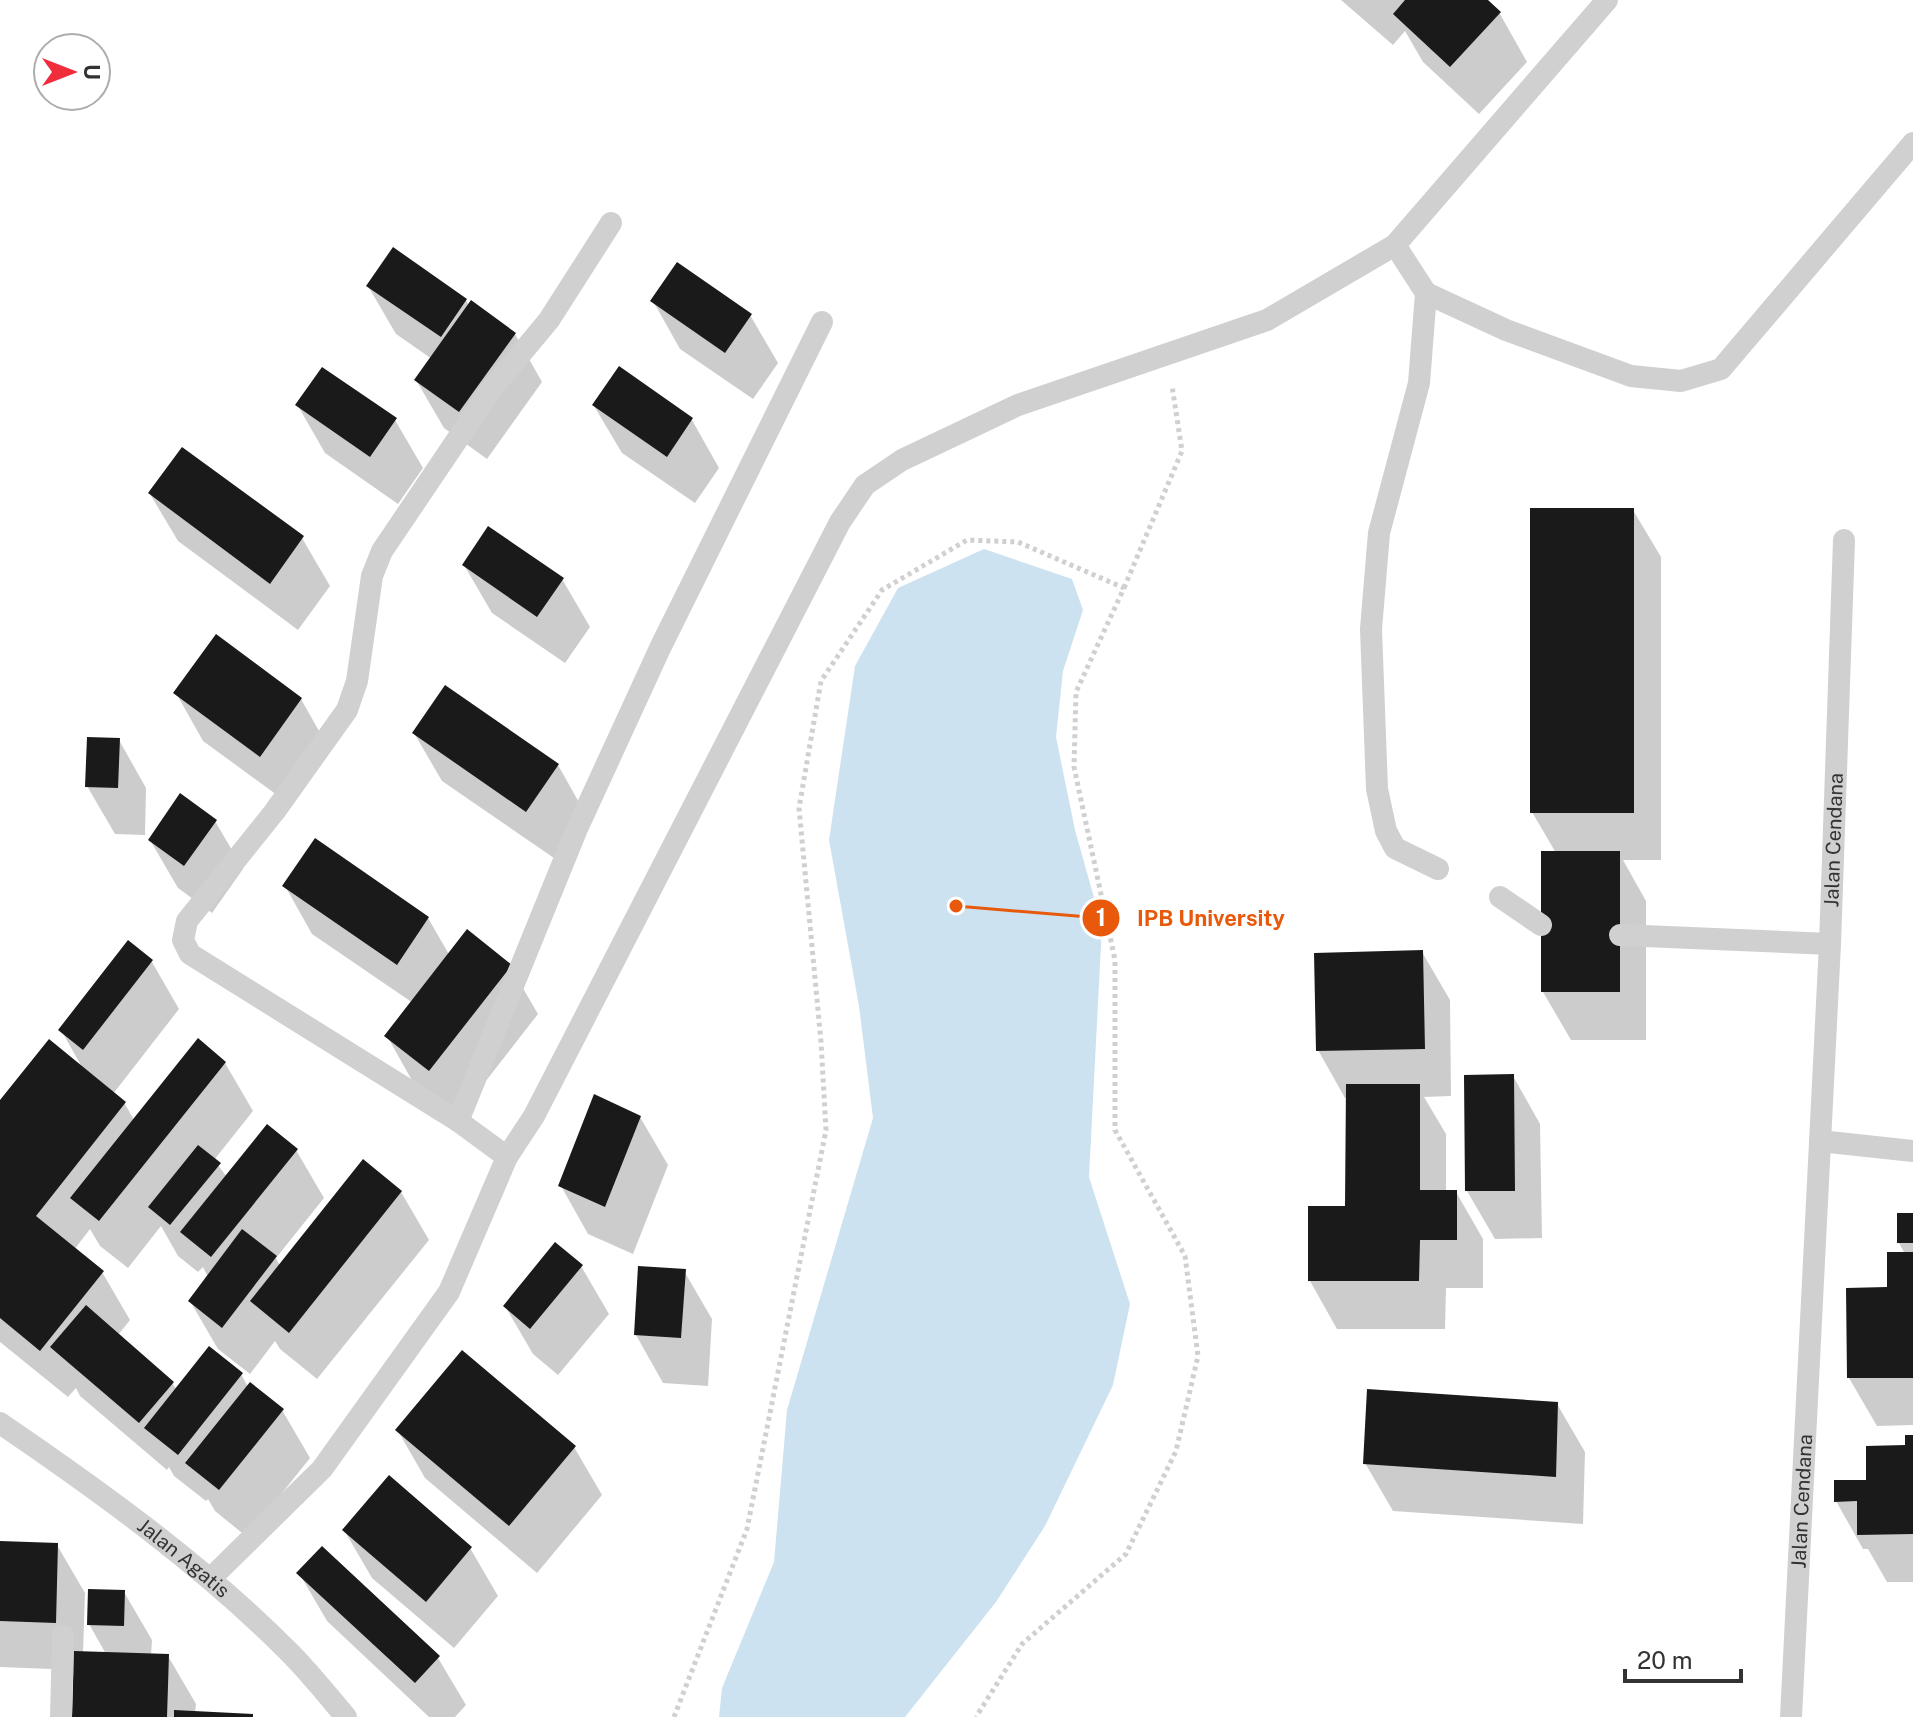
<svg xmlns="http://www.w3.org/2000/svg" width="1913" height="1717" viewBox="0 0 1913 1717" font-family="'Public Sans',sans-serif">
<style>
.water{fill:#cde2f0}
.shadow{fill:#0003}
.building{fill:#1a1a1a}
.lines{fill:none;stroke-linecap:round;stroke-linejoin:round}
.path{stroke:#d0d0d0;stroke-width:5;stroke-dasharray:4 4;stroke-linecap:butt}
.lane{stroke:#d0d0d0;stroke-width:22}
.labels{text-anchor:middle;stroke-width:8;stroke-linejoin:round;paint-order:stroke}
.street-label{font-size:20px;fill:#333;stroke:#fff}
.leader{fill:none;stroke:#e8590c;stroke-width:3}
.callout-dot{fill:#e8590c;stroke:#fff;stroke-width:3}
.mark-label{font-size:24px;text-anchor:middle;font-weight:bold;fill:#fff}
.callout-label{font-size:22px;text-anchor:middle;font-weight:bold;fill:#e8590c;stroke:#fff;stroke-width:8;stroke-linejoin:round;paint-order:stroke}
</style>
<rect width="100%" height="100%" fill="#fff"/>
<path class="water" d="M984,549L1072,579L1083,610L1063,671L1056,737L1075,830L1102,926L1089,1177L1130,1304L1113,1385L1045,1526L996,1602L905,1717H719L722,1688L774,1562L787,1410L873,1118L859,1006L829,840L855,666L898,588Z"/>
<path class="shadow" d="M1341,0H1485L1500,14L1527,62L1479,114L1423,62L1405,31L1393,45Z
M368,286L466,300L469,306L515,334L542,382L487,459L444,428L416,380L432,359L396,334Z
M653,301L750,315L778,363L753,399L680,349Z
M298,406L395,420L423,468L398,504L325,453Z
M594,406L692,420L719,468L695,503L622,453Z
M150,494L302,538L330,586L298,630L178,541Z
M1633,510L1661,557V860H1623L1646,901V1040H1571L1543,992L1556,853L1532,812Z
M464,565L562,579L590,627L565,663L492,613Z
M176,693L301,699L328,747L288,803L203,741Z
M414,733L558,765L585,813L554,858L442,781Z
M119,740L146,788L145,835L115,834L87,786Z
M215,821L243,869L212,913L178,888L150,840Z
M285,886L428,918L450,956L510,966L538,1014L457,1118L414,1084L387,1036L413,1003L312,934Z
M1422,952L1450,1000L1451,1096L1424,1097L1446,1134V1192H1456L1483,1239V1288H1446L1445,1329H1337L1310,1281L1347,1208L1348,1098H1345L1318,1050Z
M152,962L179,1009L113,1094L125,1104L134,1120L225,1063L253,1111L214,1160L227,1177L296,1150L324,1198L276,1258L280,1266L401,1192L429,1240L317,1379L280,1349L275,1341L250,1374L218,1349L190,1301L208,1277L203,1267L198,1272L178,1256L161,1226L128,1268L100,1246L90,1229L74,1250L102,1272L130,1320L118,1335L172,1383L177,1390L241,1374L248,1387L282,1410L310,1458L247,1537L215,1511L208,1499L206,1501L174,1476L169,1467L167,1470L80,1396L76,1388L68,1397L0,1342V1103L83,1069L61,1030Z
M1513,1076L1540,1124L1542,1238L1495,1239L1467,1191Z
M640,1117L668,1165L633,1254L588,1234L561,1186Z
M1913,1215V1425L1877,1426L1849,1378L1905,1254L1899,1243Z
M581,1266L609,1314L558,1375L533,1354L505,1306Z
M684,1271L712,1319L708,1386L663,1383L636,1335Z
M1557,1404L1585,1452L1583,1524L1393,1511L1365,1463Z
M398,1431L574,1447L602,1495L537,1573L425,1478Z
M1913,1437V1582H1887L1868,1549H1863L1836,1501L1868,1482L1907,1447Z
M344,1530L470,1548L498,1596L454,1648L372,1578Z
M0,1543L57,1545L85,1593L83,1653L106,1654L89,1624L124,1592L152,1640L151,1656H168L196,1704L195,1713L253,1717H74L76,1670L0,1667Z
M299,1573L438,1658L466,1705L455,1717H429L327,1621Z"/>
<path class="building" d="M1405,0H1488L1501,12L1450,67L1393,14Z
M393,247L467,299L441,337L366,286Z
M677,262L752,314L725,353L650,301Z
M471,300L516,333L459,412L414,380Z
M619,366L693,418L667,457L592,405Z
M322,367L397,418L370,457L295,405Z
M182,447L304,536L270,584L148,493Z
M1530,508H1634V813H1530Z
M488,526L564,578L537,617L462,565Z
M216,634L302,698L260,757L173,693Z
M445,685L559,764L526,812L412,733Z
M87,737L120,738L118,788L85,787Z
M180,793L217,820L184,866L148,840Z
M315,838L429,917L397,965L282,886Z
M1541,851H1620V992H1541Z
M467,929L512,965L429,1071L384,1036Z
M128,940L153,960L83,1050L58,1030Z
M1423,950L1425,1049L1316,1051L1314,953Z
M198,1038L226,1062L99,1221L70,1198Z
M49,1039L126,1102L36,1216L104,1271L40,1351L0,1318V1100Z
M1514,1074L1515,1191H1465L1464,1075Z
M1346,1084H1420V1190H1457V1240H1420L1419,1281H1308V1206H1345Z
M594,1094L641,1116L605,1207L558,1186Z
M267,1124L298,1149L211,1257L180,1232Z
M198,1145L221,1163L170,1225L148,1207Z
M363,1159L402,1191L289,1333L250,1301Z
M1897,1213H1913V1243H1897Z
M242,1229L277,1256L222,1328L188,1301Z
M555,1242L583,1265L530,1329L503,1306Z
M1887,1252H1913V1378H1847L1846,1288L1887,1287Z
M638,1266L686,1269L681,1338L634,1335Z
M86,1305L174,1382L139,1423L50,1347Z
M209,1346L243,1373L178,1455L144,1428Z
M462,1350L576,1446L509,1526L395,1430Z
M250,1382L284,1409L219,1490L185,1463Z
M1367,1389L1558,1402L1556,1477L1363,1464Z
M1905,1435H1913V1534L1857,1535V1501L1834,1502V1480H1866V1446L1905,1445Z
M389,1475L472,1547L426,1602L342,1530Z
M0,1541L58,1543L56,1623L0,1621Z
M322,1546L440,1656L415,1683L296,1573Z
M88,1589L125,1590L124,1626L87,1625Z
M74,1651L169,1654L167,1717H72Z
M174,1710L253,1714V1717H174Z"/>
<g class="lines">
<path class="path" d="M1124,588L1182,451L1172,386
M674,1717L747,1529L826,1130L821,1042L799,808L821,681L882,590L967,540L1018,542L1124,588L1076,692L1074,767L1115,960V1130L1185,1256L1198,1356L1176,1451L1126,1554L1022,1644L976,1717"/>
<g class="lane">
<path d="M1395,245L1426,293L1419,383L1379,533L1371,629L1377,789L1386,831L1395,848L1438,869"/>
<path d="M1426,293L1506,330L1631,376L1681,381L1721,369L1913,143"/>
<path d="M1500,897L1541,925"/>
<path d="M1620,935L1830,944"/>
<path d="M458,1121L576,831L661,646L822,322"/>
<path d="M1820,1141L1913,1151"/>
<path d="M507,1157L458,1121L190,954L183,940L187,921L275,811L347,710L357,681L372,576L382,551L490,391L549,320L611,223"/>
<path id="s1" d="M0,1423C101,1492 204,1566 290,1653C310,1673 328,1696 346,1717"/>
<path d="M210,1579L322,1469L449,1292L507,1157L534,1116L840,522L865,485L902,460L1018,405L1267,320L1395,245L1607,0"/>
<path d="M61,1717L63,1636"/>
<path id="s2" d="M1791,1717L1830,944L1844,540"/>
</g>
</g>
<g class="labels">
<g class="street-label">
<text dy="7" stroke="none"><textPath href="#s2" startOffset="878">Jalan Cendana</textPath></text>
<text dy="7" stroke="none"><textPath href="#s2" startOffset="216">Jalan Cendana</textPath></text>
<text dy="7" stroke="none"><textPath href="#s1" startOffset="228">Jalan Agatis</textPath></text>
</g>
</g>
<path class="leader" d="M956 906L1101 918"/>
<g class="callout-dot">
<circle cx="956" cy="906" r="8"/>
<circle cx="1101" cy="918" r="20"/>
</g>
<g class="mark-label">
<text x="1101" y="926">1</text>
</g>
<g class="callout-label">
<text x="1211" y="926">IPB University</text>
</g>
<g transform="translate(72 72) rotate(90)"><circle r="38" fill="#ffffff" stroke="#adadad" stroke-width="2"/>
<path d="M0-6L14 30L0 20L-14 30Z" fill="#f02e3b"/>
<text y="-12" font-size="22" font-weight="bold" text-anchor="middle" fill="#333333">U</text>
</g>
<path d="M1625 1669v12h116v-12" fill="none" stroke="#333333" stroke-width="4"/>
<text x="1637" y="1669" font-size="24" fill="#333333" stroke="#ffffff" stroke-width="6" paint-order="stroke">20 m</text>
</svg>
